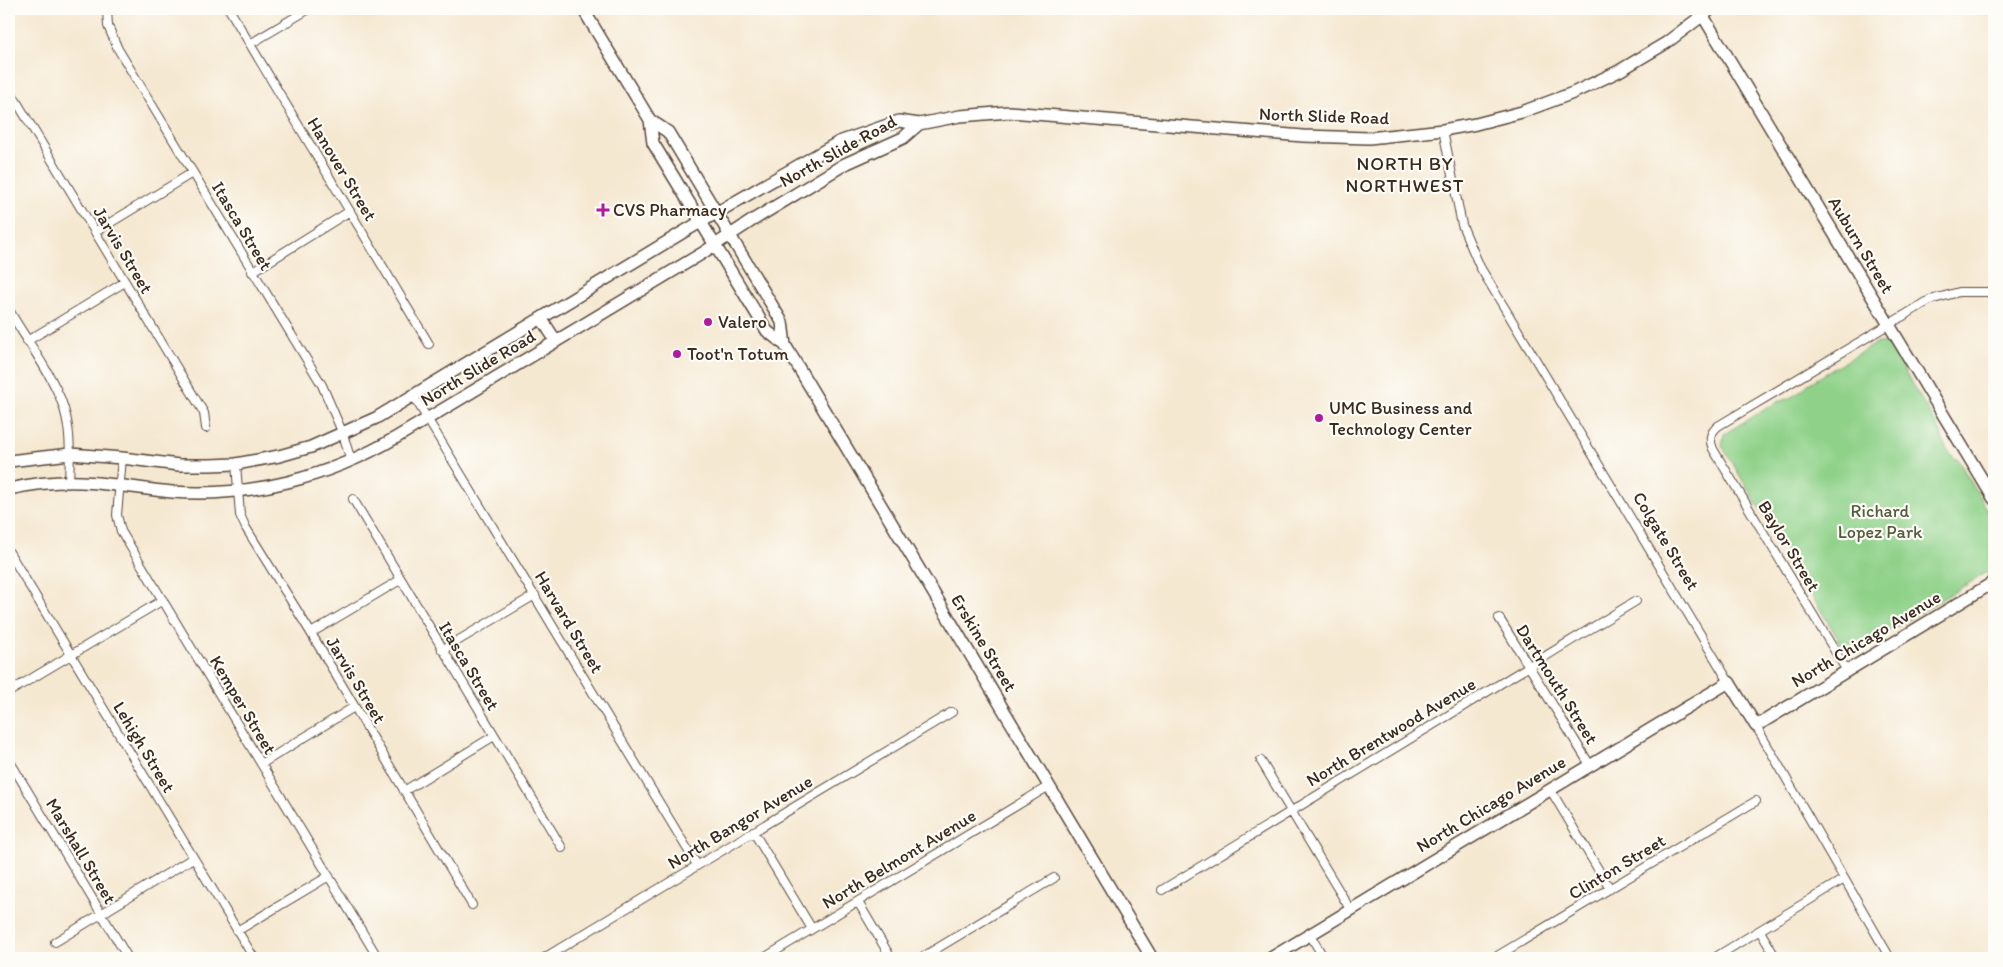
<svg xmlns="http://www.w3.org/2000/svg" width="2003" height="967" viewBox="0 0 2003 967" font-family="Itim,sans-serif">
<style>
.green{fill:#8fd189;stroke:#657e54}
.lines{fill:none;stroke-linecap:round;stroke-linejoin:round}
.street-casing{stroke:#574639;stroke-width:10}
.secondary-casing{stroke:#574639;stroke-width:14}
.street{stroke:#fff;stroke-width:8}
.secondary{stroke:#fff;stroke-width:11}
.poi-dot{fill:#b5179e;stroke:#fdfcf7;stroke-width:2}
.labels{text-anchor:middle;stroke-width:4.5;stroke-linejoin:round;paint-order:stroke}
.street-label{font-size:18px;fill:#3b2a1e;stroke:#fdfcf7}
.poi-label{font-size:18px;fill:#3b2a1e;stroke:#fdfcf7;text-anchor:start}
.park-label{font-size:18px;fill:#545c3e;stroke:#fdfcf7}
.neighbourhood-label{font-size:19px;letter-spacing:1px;fill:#3b2a1e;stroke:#fdfcf7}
</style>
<rect width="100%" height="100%" fill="#fdfcf7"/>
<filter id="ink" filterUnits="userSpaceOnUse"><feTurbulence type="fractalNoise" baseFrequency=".02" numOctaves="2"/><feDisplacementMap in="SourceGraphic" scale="10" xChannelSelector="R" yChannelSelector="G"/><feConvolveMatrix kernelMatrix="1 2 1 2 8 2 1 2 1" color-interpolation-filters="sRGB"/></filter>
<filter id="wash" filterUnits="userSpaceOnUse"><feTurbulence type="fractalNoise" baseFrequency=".0096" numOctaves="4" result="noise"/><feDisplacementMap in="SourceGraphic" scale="20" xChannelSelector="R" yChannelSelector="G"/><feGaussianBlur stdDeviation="1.12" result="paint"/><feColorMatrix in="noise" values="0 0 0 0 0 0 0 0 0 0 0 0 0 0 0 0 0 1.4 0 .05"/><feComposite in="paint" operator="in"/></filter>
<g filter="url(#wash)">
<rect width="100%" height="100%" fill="#f5e8d1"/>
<path class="green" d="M1878,342L1888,344L1941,432C1942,442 1949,455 1958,460L1994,521V568L1856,651L1844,649L1722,446L1724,434L1779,401C1789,400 1802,392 1808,384Z"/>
</g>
<g filter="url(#ink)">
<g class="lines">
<defs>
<path id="street" d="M107,9L108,26L118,49L322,385L343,434L351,461
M229,9L429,344
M250,44L309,9
M9,89L204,413L206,428
M1443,130L1462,225L1480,267L1729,682
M95,232L192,173
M252,272L350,211
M9,310C26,340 59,383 66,416C71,437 70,460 69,482
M27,341L125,282
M413,395L697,865
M122,458L117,515L121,531L378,958
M236,464L240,515L246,528L311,633L472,905
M353,499L562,848
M9,552L254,958
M1499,618L1590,765
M311,633L400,580
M442,650L535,595
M1847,671L1713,449C1709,439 1710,433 1718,426L1930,300L1959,292H1994
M9,692L163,600
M1756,726L1890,958
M9,760L128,958
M1261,761L1350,909
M261,764L354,707
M1550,789L1610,889
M404,791L494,736
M753,831L812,929
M1162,890L1636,601
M858,902L891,958
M237,931L329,876
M1760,931L1776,958
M1310,935L1324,958
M55,942L193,858
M544,958L952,712
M764,958L1049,786
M921,958L1054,878
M1494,958L1756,801
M1714,958L1844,879"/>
<path id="secondary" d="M583,9L650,120L653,143L767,331L785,345L1152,958
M1703,16L1994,499
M650,120L668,132L782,322L785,345
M541,318L556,341
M9,461L70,454L122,458L179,465H210L236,464L279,456L311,447L376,418L685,231L839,142L899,121L919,124L960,116L1009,112L1303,136L1369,138L1443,130L1476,124L1522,112L1573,93L1619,71L1666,43L1711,9
M9,489C32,484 57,481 81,482C111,483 141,489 172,492C251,498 329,477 397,437L701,254L753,220L845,164L903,138L919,124
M1271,958L1729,682L1756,726L1994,582"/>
</defs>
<use href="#street" class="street-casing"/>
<use href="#secondary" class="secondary-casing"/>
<use href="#street" class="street"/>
<use href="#secondary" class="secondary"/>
</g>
</g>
<g class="poi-dot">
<path d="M600.5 202.5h5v5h5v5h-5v5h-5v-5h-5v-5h5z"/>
<circle cx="708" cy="322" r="5"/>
<circle cx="677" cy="354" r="5"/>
<circle cx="1319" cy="418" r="5"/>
</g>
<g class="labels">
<g class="street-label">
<text transform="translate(1324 116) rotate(2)" y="6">North Slide Road</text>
<text transform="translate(838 151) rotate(-29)" y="6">North Slide Road</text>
<text transform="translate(342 169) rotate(59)" y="6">Hanover Street</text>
<text transform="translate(242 226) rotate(59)" y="6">Itasca Street</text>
<text transform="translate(1861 245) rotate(59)" y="6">Auburn Street</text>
<text transform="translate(123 250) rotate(59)" y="6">Jarvis Street</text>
<text transform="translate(478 368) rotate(-31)" y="6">North Slide Road</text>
<text transform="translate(1666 541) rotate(59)" y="6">Colgate Street</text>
<text transform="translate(1789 546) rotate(59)" y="6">Baylor Street</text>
<text transform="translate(569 622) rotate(59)" y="6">Harvard Street</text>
<text transform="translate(1866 639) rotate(-31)" y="6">North Chicago Avenue</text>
<text transform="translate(984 643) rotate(59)" y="6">Erskine Street</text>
<text transform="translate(469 666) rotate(59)" y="6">Itasca Street</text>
<text transform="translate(356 680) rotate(59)" y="6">Jarvis Street</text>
<text transform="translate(1557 684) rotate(58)" y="6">Dartmouth Street</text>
<text transform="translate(243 705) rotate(59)" y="6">Kemper Street</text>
<text transform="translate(1391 732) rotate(-31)" y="6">North Brentwood Avenue</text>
<text transform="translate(144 747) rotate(59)" y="6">Lehigh Street</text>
<text transform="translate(1491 804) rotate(-31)" y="6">North Chicago Avenue</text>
<text transform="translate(740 822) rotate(-31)" y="6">North Bangor Avenue</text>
<text transform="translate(81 851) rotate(59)" y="6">Marshall Street</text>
<text transform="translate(899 859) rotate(-31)" y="6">North Belmont Avenue</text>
<text transform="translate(1617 867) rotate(-31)" y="6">Clinton Street</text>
</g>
<g class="poi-label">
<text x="613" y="216">CVS Pharmacy</text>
<text x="718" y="328">Valero</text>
<text x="687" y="360">Toot'n Totum</text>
<text x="1329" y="414">UMC Business and<tspan x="1329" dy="21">Technology Center</tspan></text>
</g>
<g class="park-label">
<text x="1880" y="517">Richard<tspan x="1880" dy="21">Lopez Park</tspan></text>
</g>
<g class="neighbourhood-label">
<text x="1405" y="170">NORTH BY<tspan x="1405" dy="22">NORTHWEST</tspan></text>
</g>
</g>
<rect width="2003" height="967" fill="none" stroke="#fdfcf7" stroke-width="30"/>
</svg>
